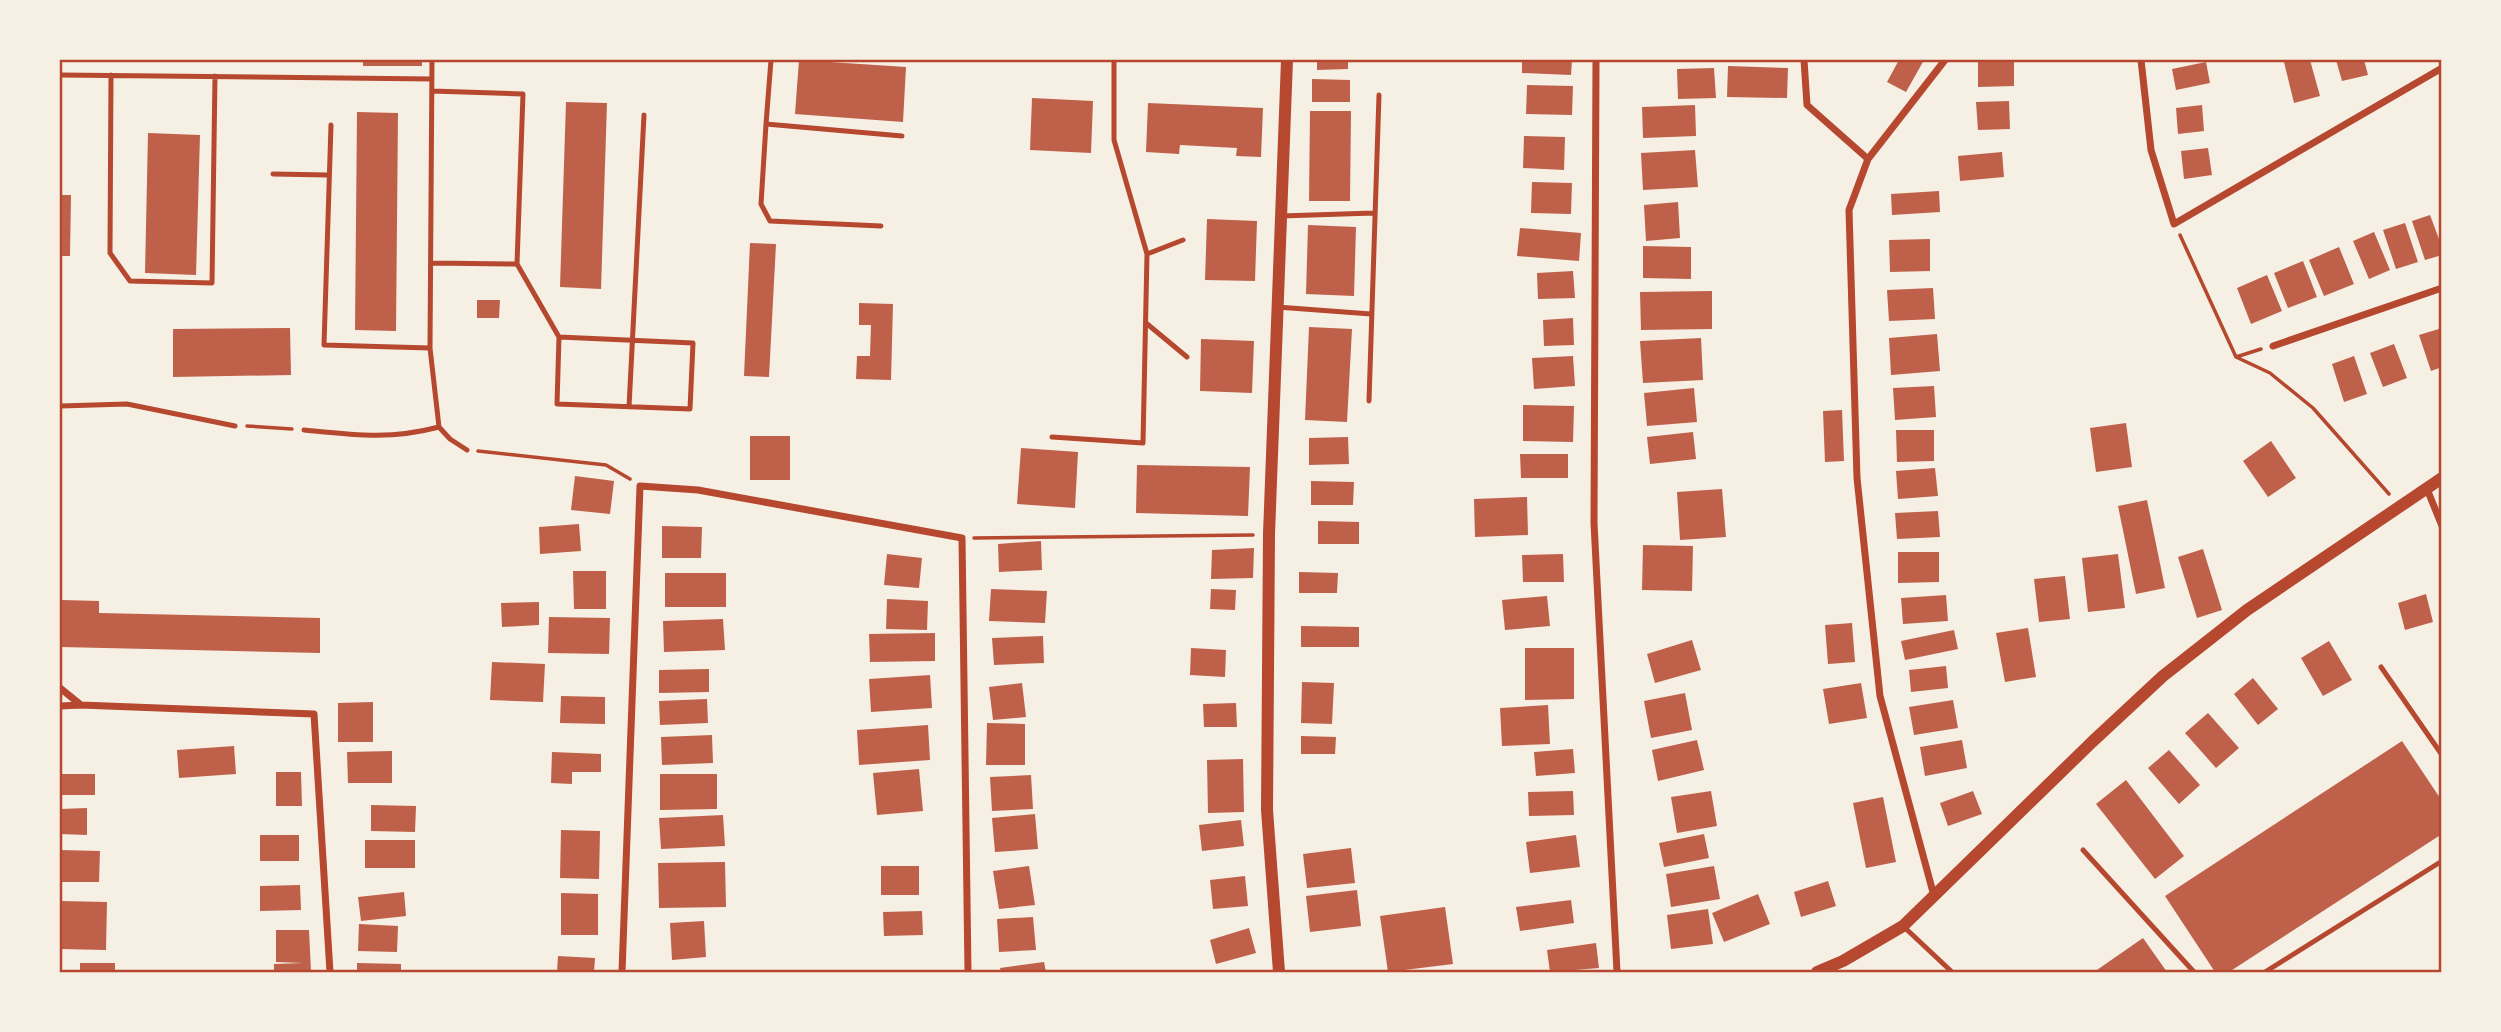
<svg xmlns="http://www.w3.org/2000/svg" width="2501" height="1032" viewBox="0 0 2501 1032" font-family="'Alegreya Sans',sans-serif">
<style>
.building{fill:#bf614a}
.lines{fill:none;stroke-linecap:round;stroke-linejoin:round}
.path{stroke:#b5482f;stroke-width:3.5}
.service{stroke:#b5482f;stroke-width:5}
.minor{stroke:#b5482f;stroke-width:7}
.tertiary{stroke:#b5482f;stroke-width:12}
.neatline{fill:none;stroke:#b5482f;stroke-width:2.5}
</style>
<rect width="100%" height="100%" fill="#f6efe4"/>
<path class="building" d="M363,60H422V66H363Z
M799,60L906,67L903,122L795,114Z
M1317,60H1348V69L1317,70Z
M1522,60H1572L1571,75L1522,73Z
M1899,60H1924L1906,92L1887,82Z
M2014,60V86L1978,87V61Z
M2293,60H2310L2320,96L2294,103L2284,62Z
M2336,60H2364L2368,75L2342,81Z
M2206,62L2210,83L2176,90L2172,69Z
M1728,66L1788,68L1787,98L1727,97Z
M1714,68L1716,98L1678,99L1677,69Z
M1312,79L1350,80V102H1312Z
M1527,85L1573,86L1572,115L1526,114Z
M1032,98L1093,101L1091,153L1030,150Z
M2009,101L2010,129L1978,130L1976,102Z
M566,102L607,103L601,289L560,287Z
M1148,103L1263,108L1261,157L1236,156L1237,148L1180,145L1179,154L1146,152Z
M1695,105L1696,136L1643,138L1642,107Z
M2202,105L2204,131L2178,134L2176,108Z
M1310,111H1351L1350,201H1309Z
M357,112L398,113L396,331L355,330Z
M148,133L200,135L196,275L145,273Z
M1524,136L1565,137L1564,170L1523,168Z
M2208,148L2212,175L2184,179L2181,151Z
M1695,150L1698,187L1643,190L1641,153Z
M2002,152L2004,177L1960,181L1958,156Z
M1532,182L1572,183L1571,214L1531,213Z
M1939,191L1940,212L1892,215L1891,194Z
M60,195H71L70,256H60Z
M1678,202L1680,238L1646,241L1644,205Z
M2430,215L2442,247V255L2425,260L2412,221Z
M1207,219L1257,221L1255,281L1205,280Z
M2405,223L2418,262L2396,269L2383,230Z
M1308,225L1356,227L1354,296L1306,294Z
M1520,228L1581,233L1579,261L1517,256Z
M2374,232L2390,270L2369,279L2353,241Z
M1930,239V271L1890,272L1889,240Z
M750,243L776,244L769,377L744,376Z
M1643,246L1691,247V279L1643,278Z
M2339,247L2354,284L2324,296L2309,260Z
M2303,261L2317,297L2288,308L2274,273Z
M1573,271L1575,298L1538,299L1537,273Z
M2267,275L2282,311L2251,324L2237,288Z
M1933,288L1935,319L1889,321L1887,290Z
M1712,291V329L1641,330L1640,292Z
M477,300H500L499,318H477Z
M859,303L893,304L891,380L856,379L857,356H870L871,325H859Z
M1573,318L1574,345L1544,346L1543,320Z
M1309,327L1352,329L1347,422L1305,420Z
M290,328L291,375L173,377V329Z
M2442,328V367L2431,371L2419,335Z
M1937,334L1940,371L1891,375L1889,338Z
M1701,338L1703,380L1643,383L1640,341Z
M1201,339L1254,341L1252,393L1200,391Z
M2394,344L2407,378L2383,387L2370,353Z
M1573,356L1575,386L1534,389L1532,358Z
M2354,356L2367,394L2344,402L2332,364Z
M1934,386L1936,417L1895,420L1893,388Z
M1694,388L1697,422L1647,426L1644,393Z
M1523,405L1574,406L1573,442L1523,441Z
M1842,410L1844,461L1825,462L1823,411Z
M2126,423L2132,467L2096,472L2090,428Z
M1896,430H1934V461L1897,462Z
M1693,432L1696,459L1650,464L1647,437Z
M750,436H790V480H750Z
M1348,437L1349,464L1309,465V438Z
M2271,441L2296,478L2268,497L2243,461Z
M1021,448L1078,452L1075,508L1017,504Z
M1520,454H1568V478H1521Z
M1137,465L1250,467L1248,516L1136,513Z
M1935,468L1938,496L1898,499L1896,471Z
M575,476L614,481L610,514L571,510Z
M1311,481L1354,482L1353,505H1311Z
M1722,489L1726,537L1680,540L1677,492Z
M1527,497L1528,535L1475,537L1474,499Z
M2147,500L2165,588L2136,594L2118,506Z
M1938,511L1940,537L1897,539L1895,513Z
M1318,521L1359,522V544H1318Z
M579,524L581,551L540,554L539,527Z
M662,526L702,527L701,558H662Z
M1041,541L1042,570L999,572L998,544Z
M1643,545L1693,546L1692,591L1642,590Z
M1254,548L1253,578L1211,579L1212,550Z
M2203,549L2222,610L2197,618L2178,557Z
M1898,552H1939V582L1898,583Z
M887,554L922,558L919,588L884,585Z
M1563,554L1564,582H1523L1522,555Z
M2118,554L2125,608L2088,612L2082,558Z
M573,571H606V609H574Z
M1299,572L1338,573L1337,593H1299Z
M665,573H726V607H665Z
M2065,576L2070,619L2039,622L2034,579Z
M991,589L1047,591L1045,623L989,621Z
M1211,589L1236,590L1235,610L1210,609Z
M2426,594L2433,622L2405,630L2398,603Z
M1946,595L1948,621L1903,624L1901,598Z
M1547,596L1550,626L1505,630L1502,600Z
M887,599L928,601L927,630L886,629Z
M62,600L99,601V613L320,618V653L61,647Z
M539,602V625L502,627L501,603Z
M549,617L610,618L609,654L548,653Z
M723,619L725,650L664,652L663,621Z
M1852,623L1855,662L1828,664L1825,625Z
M1301,626L1359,627V647H1301Z
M2028,628L2036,677L2005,682L1996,633Z
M1954,630L1958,649L1905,660L1901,641Z
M935,633V661L870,662L869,634Z
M1043,636L1044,663L994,665L992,638Z
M1692,640L1701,670L1655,683L1647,654Z
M2329,641L2352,680L2323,696L2301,658Z
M1191,648L1226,650L1225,677L1190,675Z
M1525,648H1574V699L1525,700Z
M492,662L545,664L543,702L490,700Z
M1946,666L1948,688L1911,692L1909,670Z
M709,669V692L659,693V670Z
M930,675L932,708L871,712L869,679Z
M2253,678L2278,709L2258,725L2234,694Z
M1302,682L1334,683L1332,724L1301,723Z
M1022,683L1026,717L993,720L989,687Z
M1861,683L1867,718L1829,724L1823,689Z
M1685,693L1692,730L1651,738L1644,701Z
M561,696L605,697V724L560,723Z
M707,699L708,723L660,725L659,701Z
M1953,700L1958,728L1914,735L1909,707Z
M373,702V742H338V703Z
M1236,703L1237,727H1204L1203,704Z
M1548,705L1550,744L1502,746L1500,708Z
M2208,713L2239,748L2216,768L2185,733Z
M987,723L1025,724V765H986Z
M928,725L930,760L859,765L857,730Z
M712,735L713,763L662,765L661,737Z
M1301,736L1336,737L1335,754H1301Z
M1697,740L1704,770L1658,781L1652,750Z
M1962,740L1967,768L1925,776L1920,747Z
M2402,741L2442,801V834L2229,972H2215L2165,896Z
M234,746L236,774L179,778L177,750Z
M1573,749L1575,773L1536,776L1534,752Z
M2169,750L2200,785L2179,804L2148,768Z
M392,751V783H348L347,752Z
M552,752L601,754V772H572V784L551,783Z
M1243,759L1244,812L1208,813L1207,760Z
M919,769L923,811L877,815L873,773Z
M276,772H301L302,806H276Z
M60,774H95V795H60Z
M660,774H717V809L660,810Z
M1031,775L1033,809L992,811L990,777Z
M2126,780L2184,856L2155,879L2096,804Z
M1573,791L1574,815L1529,816L1528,792Z
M1711,791L1717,826L1677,833L1671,797Z
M1973,791L1982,814L1948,826L1940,803Z
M1883,797L1896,862L1866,868L1853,803Z
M371,805L416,806L415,832L371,831Z
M87,808V835L60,834V809Z
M1035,814L1038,849L995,852L992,818Z
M723,815L725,846L661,849L659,818Z
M1241,820L1244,846L1202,851L1199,825Z
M561,830L600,831L599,879L560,878Z
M1704,834L1709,858L1664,867L1659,843Z
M260,835H299V861H260Z
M1576,835L1580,867L1530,873L1526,842Z
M365,840H415V868H365Z
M1351,848L1355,883L1307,888L1303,854Z
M60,850L100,851L99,882H60Z
M725,862L726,907L659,908L658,863Z
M881,866H919V895H881Z
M1029,866L1035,905L999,909L993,871Z
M1714,866L1720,899L1671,907L1666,874Z
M1245,876L1248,906L1213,909L1210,880Z
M1828,881L1836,906L1801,917L1794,892Z
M300,885L301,910L260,911V886Z
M1357,890L1361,926L1310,932L1306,896Z
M404,892L406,916L361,921L358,897Z
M561,893L598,894V935H561Z
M1758,894L1770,924L1724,942L1712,913Z
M1571,900L1574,923L1520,931L1516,907Z
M60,901L107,902L106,950L60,949Z
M1445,907L1453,964L1388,972L1380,916Z
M1708,909L1713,944L1671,949L1667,915Z
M922,911L923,935L884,936L883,912Z
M1033,917L1036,950L999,952L997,919Z
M704,921L706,957L672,960L670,923Z
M359,924L398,926L397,952L358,951Z
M1249,928L1256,953L1216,964L1210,940Z
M276,930H309L311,972H274V964L303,963L276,962Z
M2143,938L2167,972H2094Z
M1596,943L1599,968L1550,972L1547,950Z
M558,956L595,958L594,972H557Z
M1044,962L1046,972H1001L1000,968Z
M80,963H115V972H80Z
M357,963L401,964V972H357Z"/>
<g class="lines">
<path class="path" d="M2180,235L2236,357
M2261,349L2236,357L2270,373L2313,408L2389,494
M247,426L292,429
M478,451L606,465L630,479
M974,538L1253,535"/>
<path class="service" d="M432,60L430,348L439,427L450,439L467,450
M771,60L766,124L902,136
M60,75L432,79
M111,75L110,253L130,281L212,283L215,76
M766,124L761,204L770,221L881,226
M331,125L324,345L430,348
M273,174L328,175
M1281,216L1374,213
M1147,254L1183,240
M432,263L517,264L523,94L432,91
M517,264L559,337L557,404L690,409L693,343L559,337
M1277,307L1371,314
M1146,323L1187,357
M1369,401L1379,95
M60,406L127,404L235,426
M629,407L644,115
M304,430C354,435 390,440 439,427
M1052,437L1143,443L1147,254L1114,140V60
M2381,667L2442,755
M2083,850L2194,972
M1903,926L1952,972
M2265,972L2442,861"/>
<path class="minor" d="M1596,60L1594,523L1617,972
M1804,60L1807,105L1868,159
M2141,60L2151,150L2174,224L2442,68
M2273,346L2442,288
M2427,489L2442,526
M60,688L81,705L314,714L330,972
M60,706L81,705
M1934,896L1880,696L1857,478L1849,210L1868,159L1945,60
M622,972L640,486L698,490L962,538L968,972"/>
<path class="tertiary" d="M1279,972L1267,810L1269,534L1287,60
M1817,972L1843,961L1903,926L2092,742L2163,676L2247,610L2442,478"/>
</g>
<rect width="2501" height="1032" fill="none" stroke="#f6efe4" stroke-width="122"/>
<rect x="61" y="61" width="2379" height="910" class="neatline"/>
</svg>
